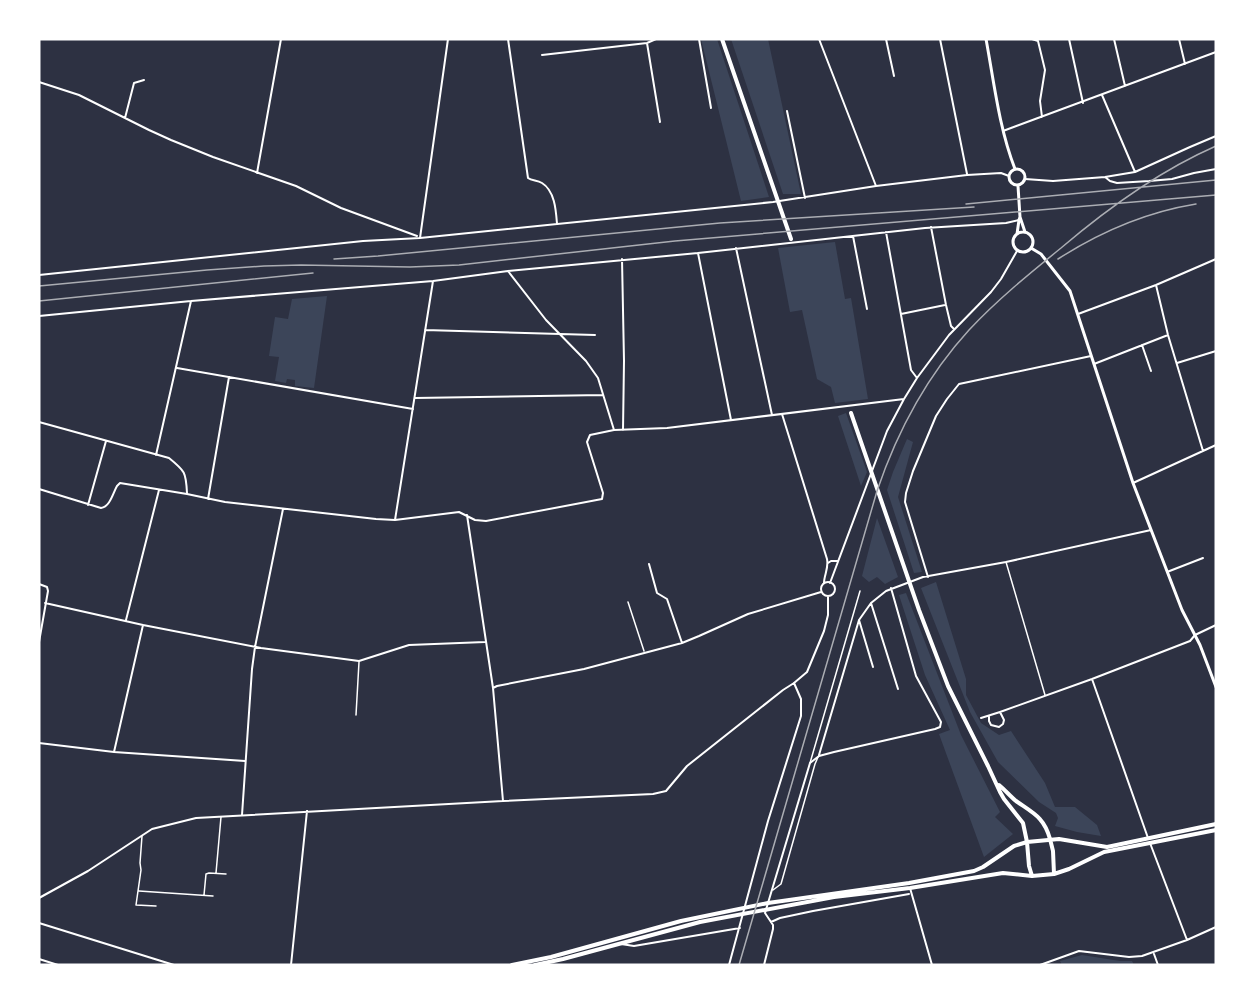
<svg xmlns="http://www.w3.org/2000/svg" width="1255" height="1004" viewBox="0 0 1255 1004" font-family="'Public Sans',sans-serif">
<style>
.green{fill:#3c4559}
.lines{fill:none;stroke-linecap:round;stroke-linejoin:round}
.service{stroke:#fff;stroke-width:1.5}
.pedestrian{stroke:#fff;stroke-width:1.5}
.minor{stroke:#fff;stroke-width:2}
.tertiary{stroke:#fff;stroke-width:3}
.secondary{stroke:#fff;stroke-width:4}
.primary{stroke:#fff;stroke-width:4}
.rail{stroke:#abadb3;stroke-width:1.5}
</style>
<rect width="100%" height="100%" fill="#2d3142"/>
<path class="green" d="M701,39H717L769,197L741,201Z
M731,39H768L801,194H783Z
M835,242L845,299L851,298L868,399L835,403L831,387L817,379L802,310L790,312L778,248Z
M327,296L314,388L295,386V380L287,379L286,383L275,381L279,357L269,356L275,317L288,319L292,299Z
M846,413L867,472L861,486L838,416Z
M907,439L913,442L898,497L922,572L914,573L887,490L893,472Z
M877,518L898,577L885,584L877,577L869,582L862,576Z
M936,582L966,679V695L981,723L999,735L1011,731L1045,783L1055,807H1075L1097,825L1101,836L1077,832L1055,826L1058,818L1056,813L1039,802L998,762L970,712L921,588Z
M906,593L961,735L1000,812L995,817L1013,834L984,857L939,734L950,730L925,675L899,595Z
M1082,955L1120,961H1132L1134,965H1062L1060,961Z"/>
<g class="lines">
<path class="service" d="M1006,562L1045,695
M628,602L644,651
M356,715L359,662
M142,836L140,863L141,870L136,905L156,906
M216,873L221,817
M773,890L781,884L815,764L818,757
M139,891L213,896
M204,895L206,874L209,873L226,874"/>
<path class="pedestrian" d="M810,763L860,591"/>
<path class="minor" d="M508,39L528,178C532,181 537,180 542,183C555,191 556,211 557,224
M699,39L711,108
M819,39L876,186
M886,39L894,76
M940,39L967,174
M1032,39L1038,41L1045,70L1040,101L1042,117
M1069,39L1083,103
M1114,39L1125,86
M1179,39L1185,64
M647,43L660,122
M542,55L647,43L656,39
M39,82L79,95L149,130L171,140L213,157L296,186L341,208L417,236
M1102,95L1135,172
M787,111L805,198
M125,118L134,83L144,80
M1003,131L1216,52
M257,173L281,39
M1105,177L1110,181L1117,183L1149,181L1172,179L1194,173L1216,169
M1025,179L1053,181L1105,177L1135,172L1190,147L1216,136
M931,227L946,305L951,326L954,329
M886,232L911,370L917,378
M853,236L867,309
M420,238L448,39
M736,248L772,415
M698,253L731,420
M622,259L624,361L623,430
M508,271L546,320L586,361L598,378L614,430
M39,275L363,241L420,238L773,202L876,186L967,175L1001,173L1009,176
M1156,285L1168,335L1203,451
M901,314L945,305
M1078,314L1156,285L1216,259
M39,316L191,301L433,281L508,271L698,253L925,228L1006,223L1019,220
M425,330L595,335
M1142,345L1151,371
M1177,363L1216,351
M1094,364L1168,335
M177,368L413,409
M415,398L603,395
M782,414L827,559C829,568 824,575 824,583
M39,422L169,458C185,471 186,472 187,493
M156,455L191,301
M1133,483L1216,445
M39,489L101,508C110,507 113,493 117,486L120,483L187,494L225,502L376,519L395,520L459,512L475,520L486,521L602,499L603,493L587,442L590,435L614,430L667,428L904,399
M208,499L229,377
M88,505L106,441
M467,515L493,688L503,801
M395,520L433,281
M828,563L831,561H838
M649,564L657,593L667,599L682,643
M1167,572L1203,558
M928,577L905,502L906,493L913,471L936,416L947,399L959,384L1091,356
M821 589a7 7 0 1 1 14 0a7 7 0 1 1-14 0Z
M830,583L887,431L904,399L917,378L949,335L991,292L1001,279L1017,251
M39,584L47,587L48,591L39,642
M45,603L143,625L261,648L359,661L409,645L485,642
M871,603L898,689
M126,620L159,490
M859,620L873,667
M1092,679L1148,838
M493,688L497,686L584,669L682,643L699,636L748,614L821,592
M989,716V721L991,725L999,727L1003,724L1004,720L1000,712
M981,718L1000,712L1092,679L1190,641L1195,635L1216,625
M39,743L114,752L245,761
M114,752L143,625
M819,755L859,620L871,603L886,591L923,577L1006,562L1151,530
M242,815L252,669L255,647L283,509
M1150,843L1187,940
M910,888L932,965
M39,898L88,871L152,829L196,818L503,801L653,794L666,791L687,766L783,690L794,683L807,672L824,631L828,615V596
M771,922L780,918L813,911L909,894
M39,923L174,965
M621,944L634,946L740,928
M1154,954L1158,965
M39,959L58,965
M291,965L307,811
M729,965L768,821L801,716V699L794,683
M764,965L773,929V925L765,913L810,763L819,756L834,752L935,729L940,727L941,722L916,676L891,588
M1040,965L1079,951L1129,957L1142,956L1187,940L1216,927"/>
<path class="tertiary" d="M986,39C994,82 999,128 1015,169
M1009 177a8 8 0 1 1 16 0a8 8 0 1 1-16 0Z
M1020,217L1025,232
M1013 242a10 10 0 1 1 20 0a10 10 0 1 1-20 0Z
M1017,234L1019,220L1020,217L1018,186
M1031,248L1041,254L1070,291L1133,483L1182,610L1200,645L1216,687"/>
<path class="secondary" d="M722,39L791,239
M851,413L919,610L948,686L988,766L1000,792L1004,799L1023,823L1027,842
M999,785C1005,790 1010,796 1016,801C1033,813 1044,817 1050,839"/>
<path class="primary" d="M1050,839L1053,851L1054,874
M1027,842L1029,866L1032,876
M512,965L551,957L681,921L768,903L909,883L974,871L983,867L1014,846L1027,842L1059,839L1107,847L1216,824
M535,965L563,959L700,922L834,897L910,888L1003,873L1032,876L1054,874L1069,869L1104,852L1216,830"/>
<path class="rail" d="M966,204L1216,180
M334,259L378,256L720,223L974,207
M1058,259C1100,232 1147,212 1196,204
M39,286L207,270L264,266L301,265L410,267L459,265L675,241L1216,195
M39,301L313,273
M739,965L877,491C897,432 927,376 969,330C997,300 1029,274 1061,248C1108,208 1159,171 1216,146"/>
</g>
<rect width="1255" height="1004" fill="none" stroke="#ffffff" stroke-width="81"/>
</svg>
